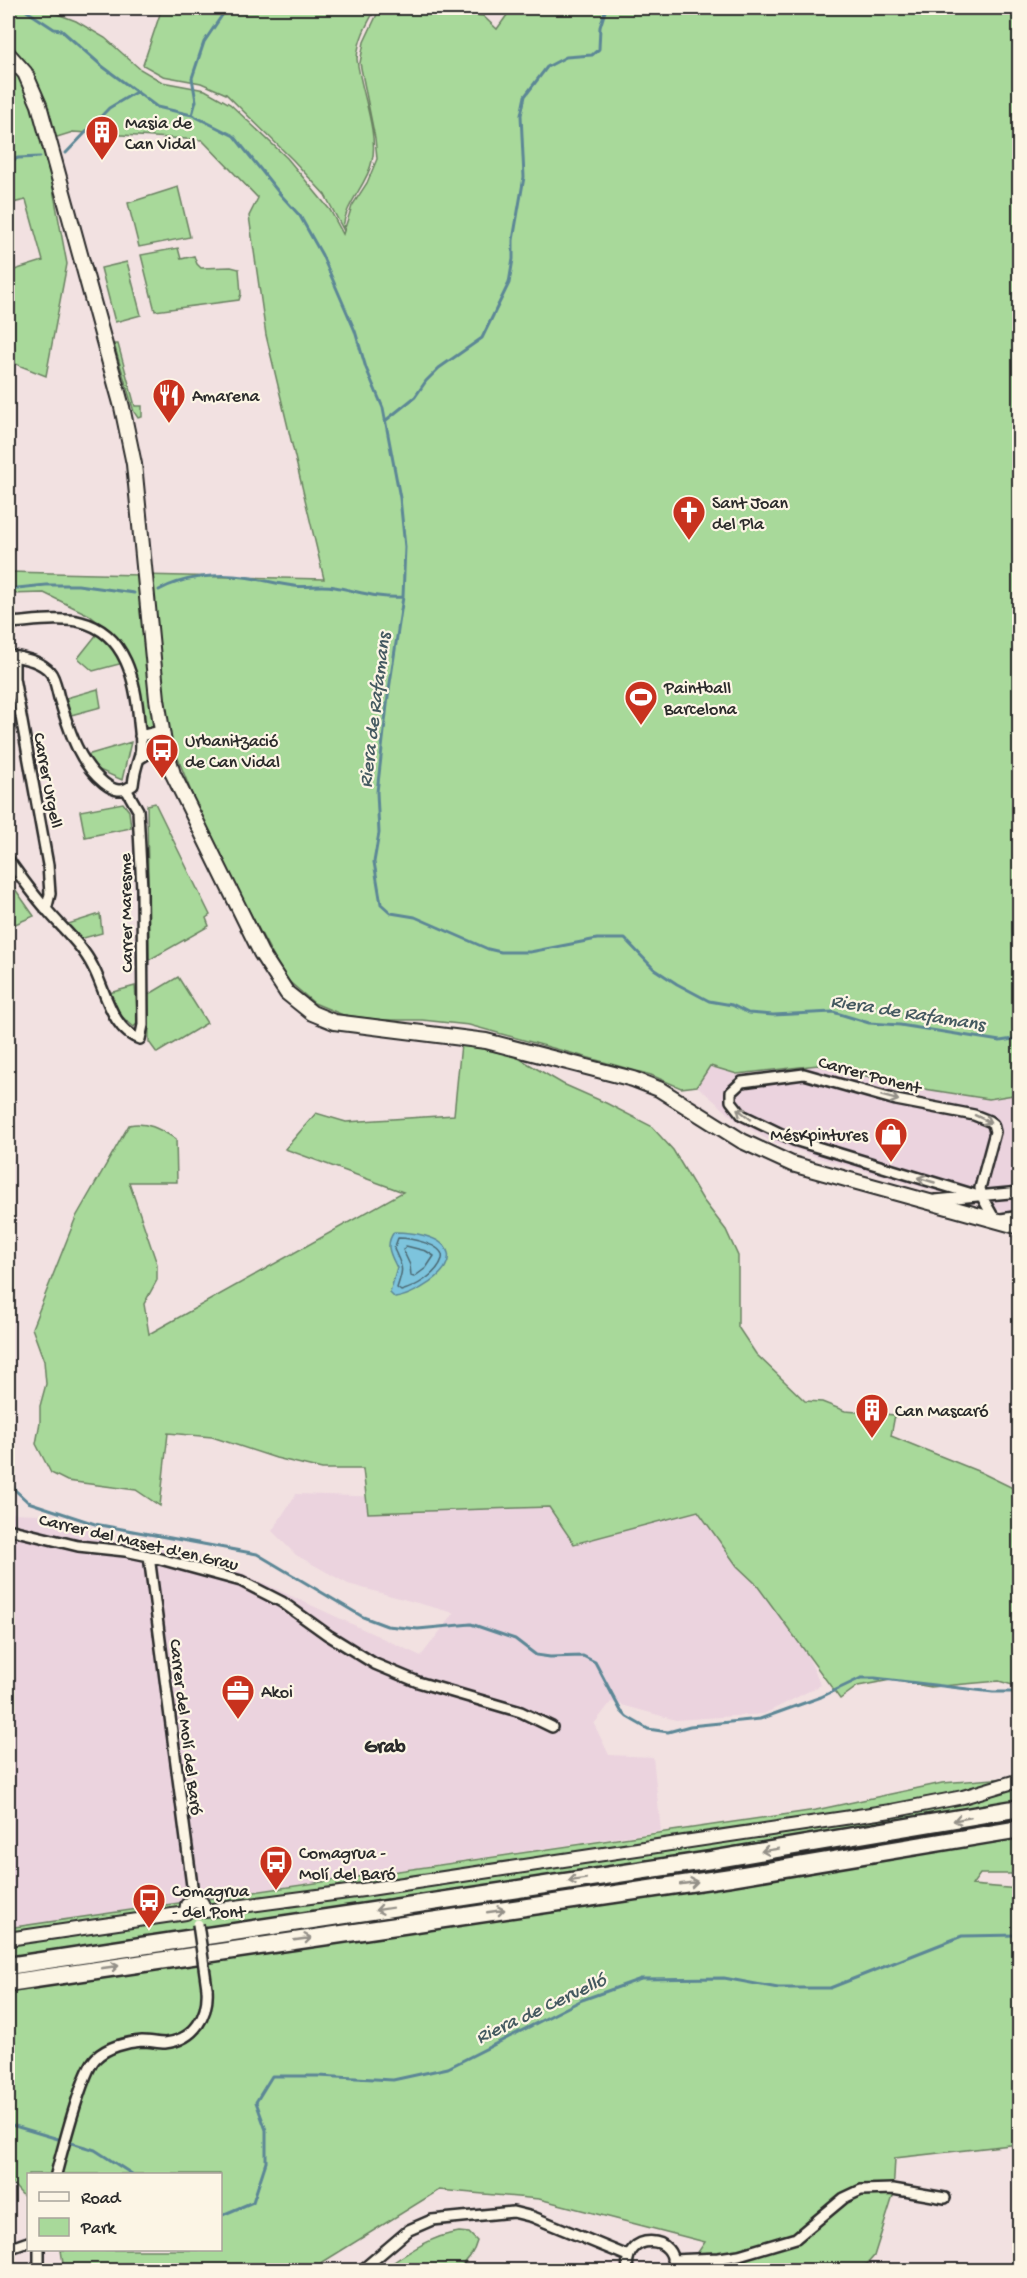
<svg xmlns="http://www.w3.org/2000/svg" width="1027" height="2278" viewBox="0 0 1027 2278" font-family="'Gochi Hand',sans-serif">
<style>
.built{fill:#ebd3de}
.green{fill:#a8d99a;stroke:#6a8262;stroke-width:1.5}
.water{fill:#7dc4dd;stroke:#5c8796;stroke-width:1.5}
.lines{fill:none;stroke-linecap:round;stroke-linejoin:round}
.shore{stroke:#4c6872;stroke-width:1.5}
.stream{stroke:#5c8796;stroke-width:3}
.minor-casing{stroke:#2b2b2b;stroke-width:14}
.tertiary-casing{stroke:#2b2b2b;stroke-width:16}
.secondary-casing{stroke:#2b2b2b;stroke-width:18}
.motorway-casing{stroke:#2b2b2b;stroke-width:21}
.minor{stroke:#fcf5e5;stroke-width:9}
.tertiary{stroke:#fcf5e5;stroke-width:12}
.secondary{stroke:#fcf5e5;stroke-width:14}
.motorway{stroke:#fcf5e5;stroke-width:16}
.minor-bridge-casing{stroke:#2b2b2b;stroke-width:14;stroke-linecap:butt}
.minor-bridge{stroke:#fcf5e5;stroke-width:9}
.oneway{stroke:#949088}
.labels{text-anchor:middle;stroke-width:4.5;stroke-linejoin:round;paint-order:stroke}
.poi-label{font-size:18px;fill:#2b2b2b;stroke:#fcf5e5;text-anchor:start}
.street-label{font-size:18px;fill:#2b2b2b;stroke:#fcf5e5}
.water-label{font-size:20px;font-style:italic;fill:#445960;stroke:#fcf5e5}
.neighbourhood-label{font-size:20px;font-weight:bold;fill:#2b2b2b;stroke:#fcf5e5}
</style>
<rect width="100%" height="100%" fill="#f2e1e1"/>
<filter id="ink" filterUnits="userSpaceOnUse"><feTurbulence type="fractalNoise" baseFrequency=".0167" numOctaves="2"/><feDisplacementMap in="SourceGraphic" scale="12" xChannelSelector="R" yChannelSelector="G"/><feConvolveMatrix kernelMatrix="1 2 1 2 8 2 1 2 1" color-interpolation-filters="sRGB"/></filter>
<g filter="url(#ink)">
<path class="built" d="M815,1065L918,1088L989,1099L1019,1094V1215L819,1158L768,1140L736,1120L697,1086L710,1066L738,1075Z
M296,1494L558,1503L709,1504L789,1615L821,1685L764,1714L676,1720L611,1702L594,1724L609,1755L653,1757L661,1831L8,1928V1513L42,1514L222,1564L421,1656L454,1613L348,1584L296,1555L272,1531Z"/>
<path class="green" d="M8,8H48L55,13L76,21L105,38L140,69L162,82L205,90L230,104L287,158L330,210L343,234L352,206L367,183L377,159L375,138L360,63L364,42L380,8H419L483,16L497,29L512,8H1019V1094L989,1099L918,1088L818,1065L737,1074L710,1066L697,1086L681,1088L651,1075L469,1025L422,1020H382L343,1015L314,1003L285,978L205,828L169,735L145,728L139,683L131,660L117,638L89,615L44,593L8,594V572L324,579L266,335L249,216L258,198L202,140L73,132L44,141L67,264L46,376L13,363L8,338V272L43,261L26,200L8,204Z
M162,8H376C367,24 358,39 357,59C360,88 379,134 372,161C367,186 345,202 343,229L325,195L293,160L226,94L201,83L163,76L143,65Z
M178,187L190,237L139,247L128,203Z
M178,248L181,259L194,256L197,264L201,268L231,267L239,269L241,294L239,300L155,311L141,255Z
M127,262L141,315L115,322L101,268Z
M114,344H118L135,406H142V417L138,418L134,412Z
M97,634L117,652L123,663L93,671L78,658Z
M98,689L101,707L71,715L66,698Z
M131,742L122,780L97,769L87,755Z
M123,803L129,811L131,828L85,837L80,811Z
M155,803L210,915L206,918L209,926L149,960L147,805Z
M8,879L34,916L8,927Z
M100,914L102,933L80,939L65,925Z
M178,977L207,1023L157,1053L149,1042L148,995Z
M135,986L138,1022L134,1027L120,1015L109,993Z
M461,1044L515,1056L563,1084L606,1103L651,1126L673,1150L703,1200L726,1230L738,1256V1327L756,1354L805,1401L822,1402L845,1411L895,1415L891,1436L980,1472L1019,1491V1687L999,1681L931,1687L891,1680L858,1686L840,1699L756,1584L737,1566L698,1511L574,1544L549,1507L368,1513L363,1469H322L276,1458L212,1437L168,1433L160,1506L136,1490L67,1481L51,1473L36,1444L40,1422V1406L46,1384L44,1361L32,1328L76,1217L129,1125C147,1121 161,1130 176,1139L177,1182H129L157,1264V1280L144,1304L149,1334L403,1192L285,1149L316,1113L346,1122L454,1115Z
M1019,1777V1874H980L972,1885L1019,1889V2144L895,2158L893,2196L874,2256L867,2264L852,2270H686L705,2242L539,2199L439,2190L310,2270H64L61,2250H220V2174H28V2201L8,2179V1928L816,1810L942,1783Z
M459,2232L469,2233L477,2241C474,2253 467,2262 457,2270H382C406,2254 430,2236 459,2232Z"/>
<path class="water" d="M394,1232C409,1232 443,1235 448,1253C453,1274 412,1296 395,1298L390,1293L397,1268C391,1255 384,1246 394,1232Z"/>
<g class="lines">
<path class="shore" d="M398,1238C408,1238 446,1244 442,1259C437,1275 415,1287 401,1291L397,1288C404,1267 403,1269 394,1249Z
M406,1246L426,1251L434,1256L426,1268L414,1277L411,1276L410,1265L403,1250Z"/>
<path class="stream" d="M22,8L54,29L61,30L102,66L157,107L192,115L234,136L280,194L300,216L322,255L355,331L366,368L383,408L400,498L405,547L403,597L388,696L377,792L379,833L374,862L381,904L391,913L415,917L488,949L501,952H530L597,939H625L654,969L677,984L709,1001L732,1005L748,1013L773,1015L833,1012L869,1023L900,1025L1000,1041L1020,1038
M192,115L196,101L192,78L204,42L227,8
M66,153L109,108L136,92
M8,162L18,158L40,157
M385,421L415,397L426,381L439,368L482,338L509,283L513,259V240L524,177L521,115L525,96L547,67L566,57L592,55L599,49L600,27L606,8
M8,589L46,585H78L134,593
M159,590C183,577 216,573 244,577C260,579 277,584 294,586C307,588 321,584 335,587C357,591 379,599 403,597
M8,1474L15,1490L28,1502L95,1524L257,1554L363,1617L387,1626L418,1629L471,1624L515,1639L536,1655L550,1657L583,1656L595,1662L621,1711L627,1717L648,1729L668,1732L690,1726L760,1719L821,1697L861,1678H875L993,1692H1020
M8,2124L95,2150L132,2174
M220,2216L253,2202L266,2162V2130L256,2102L272,2076H318L393,2080L448,2068L582,2000L641,1979L724,1978L778,1988H830L962,1936L1020,1935"/>
<defs>
<path id="minor" d="M8,623C29,622 61,617 81,622C126,633 136,682 139,722C140,733 143,747 139,758C136,767 134,775 133,785C122,793 114,791 104,783C78,762 69,729 59,698C57,691 55,677 50,672C40,660 22,658 8,655
M14,657V678L48,865L50,894L46,910
M140,736L161,731
M139,759L164,743
M8,859C20,876 33,894 47,910C63,929 82,945 93,967C105,989 112,1031 140,1039L143,1025L142,889L138,810L126,789
M982,1197L794,1140L742,1115L731,1101V1092L742,1082L804,1074L896,1100L974,1115L989,1121L993,1124L995,1132L980,1188L982,1197L995,1220L1020,1216
M935,1200L1020,1192
M8,1529L78,1546L125,1551L149,1556L241,1581L282,1602L328,1635L375,1664L418,1682L521,1712L552,1727
M149,1556L194,1901
M56,2174C62,2152 82,2071 96,2058C107,2047 127,2042 142,2041C150,2041 158,2043 165,2043C195,2040 209,2015 207,1988
M8,2249L28,2242
M39,2250V2270
M672,2260L719,2258L739,2255L796,2238L844,2198L861,2190L893,2189L945,2198
M362,2270L409,2230L432,2220L513,2212L533,2217L628,2256
M628,2270C622,2231 680,2233 672,2270"/>
<path id="tertiary" d="M205,1911L363,1890L891,1811L963,1797L1020,1780
M186,1913L187,1905L194,1901L202,1903L205,1911
M8,1939L186,1913"/>
<path id="secondary" d="M8,54L25,73L39,105L122,407L134,464L157,699L164,743L173,774L261,953L287,993L312,1013L334,1022L486,1041L633,1079L659,1089L742,1141L792,1164L1020,1227"/>
<path id="motorway" d="M8,1966L711,1860L1020,1808
M8,1983L731,1877L1020,1829"/>
</defs>
<use href="#minor" class="minor-casing"/>
<use href="#tertiary" class="tertiary-casing"/>
<use href="#secondary" class="secondary-casing"/>
<use href="#motorway" class="motorway-casing"/>
<use href="#minor" class="minor"/>
<use href="#tertiary" class="tertiary"/>
<use href="#secondary" class="secondary"/>
<use href="#motorway" class="motorway"/>
<defs>
<path id="minor-bridge" d="M198,1924L207,1988"/>
</defs>
<use href="#minor-bridge" class="minor-bridge-casing"/>
<use href="#minor-bridge" class="minor-bridge"/>
</g>
<defs><path id="oneway-shaft" d="M-6 0H5M1.5-3L5.5 0L1.5 3" fill="none" stroke-width="1.6" stroke-linecap="round" stroke-linejoin="round" transform="scale(1.5)"/></defs>
<g class="oneway">
<use href="#oneway-shaft" transform="translate(890 1098) rotate(15)"/>
<use href="#oneway-shaft" transform="translate(744 1114) rotate(-142)"/>
<use href="#oneway-shaft" transform="translate(983 1119) rotate(25)"/>
<use href="#oneway-shaft" transform="translate(926 1180) rotate(-164)"/>
<use href="#oneway-shaft" transform="translate(962 1819) rotate(169)"/>
<use href="#oneway-shaft" transform="translate(770 1850) rotate(171)"/>
<use href="#oneway-shaft" transform="translate(577 1880) rotate(171)"/>
<use href="#oneway-shaft" transform="translate(689 1883) rotate(-8)"/>
<use href="#oneway-shaft" transform="translate(384 1909) rotate(171)"/>
<use href="#oneway-shaft" transform="translate(496 1911) rotate(-8)"/>
<use href="#oneway-shaft" transform="translate(303 1939) rotate(-8)"/>
<use href="#oneway-shaft" transform="translate(110 1967) rotate(-8)"/>
</g>
</g>
<defs>
<symbol id="building-pin" viewBox="-11 -11 22 30"><path d="M0 17L-7.5 6A9.5 9.5 0 1 1 7.5 6Z" fill="#c8321e" stroke="#fcf5e5"/><path d="M-4-6H4V6H1V3H-1V6H-4ZM-2.5-4.3h1.7v1.8h-1.7ZM.8-4.3h1.7v1.8H.8ZM-2.5-1h1.7V.8h-1.7ZM.8-1h1.7V.8H.8Z" fill="#fff"/></symbol>
<symbol id="restaurant-pin" viewBox="-11 -11 22 30"><path d="M0 17L-7.5 6A9.5 9.5 0 1 1 7.5 6Z" fill="#c8321e" stroke="#fcf5e5"/><path d="M-5-6h1v4h1v-4h1v4h1v-4h1v5L-1.5 .5V6h-2V.5L-5-1ZM5-6V6H3V1.5H1.5Q1.5-4 5-6Z" fill="#fff"/></symbol>
<symbol id="church-pin" viewBox="-11 -11 22 30"><path d="M0 17L-7.5 6A9.5 9.5 0 1 1 7.5 6Z" fill="#c8321e" stroke="#fcf5e5"/><path d="M-1.2-6h2.4v3.5h3.3v2.4h-3.3V6h-2.4V-.1h-3.3v-2.4h3.3Z" fill="#fff"/></symbol>
<symbol id="stadium-pin" viewBox="-11 -11 22 30"><path d="M0 17L-7.5 6A9.5 9.5 0 1 1 7.5 6Z" fill="#c8321e" stroke="#fcf5e5"/><path d="M0-5a6.5 5 0 1 0 0 10a6.5 5 0 1 0 0-10ZM-3.5-1.8h7v3.6h-7Z" fill="#fff"/></symbol>
<symbol id="bus-pin" viewBox="-11 -11 22 30"><path d="M0 17L-7.5 6A9.5 9.5 0 1 1 7.5 6Z" fill="#c8321e" stroke="#fcf5e5"/><path d="M-5-6H5V4H4V6H2V4H-2V6H-4V4H-5ZM-3.5-4V0h7V-4ZM-3.5 1.2v1.5H-2V1.2ZM2 1.2v1.5H3.5V1.2Z" fill="#fff"/></symbol>
<symbol id="shop-pin" viewBox="-11 -11 22 30"><path d="M0 17L-7.5 6A9.5 9.5 0 1 1 7.5 6Z" fill="#c8321e" stroke="#fcf5e5"/><path d="M-5-2.5h2.3a2.7 3.5 0 0 1 5.4 0H5L5.5 6h-11ZM-1.5-2.5h3a1.5 2.3 0 0 0-3 0Z" fill="#fff"/></symbol>
<symbol id="office-pin" viewBox="-11 -11 22 30"><path d="M0 17L-7.5 6A9.5 9.5 0 1 1 7.5 6Z" fill="#c8321e" stroke="#fcf5e5"/><path d="M-6-3h4V-5.5h4V-3h4V5H-6ZM-1-4.5V-3h2v-1.5ZM-6 0V1H6V0Z" fill="#fff"/></symbol>
</defs>
<g fill-rule="evenodd">
<use href="#building-pin" x="83" y="113" width="38" height="52"/>
<use href="#restaurant-pin" x="150" y="376" width="38" height="52"/>
<use href="#church-pin" x="670" y="493" width="38" height="52"/>
<use href="#stadium-pin" x="622" y="678" width="38" height="52"/>
<use href="#bus-pin" x="143" y="731" width="38" height="52"/>
<use href="#shop-pin" x="872" y="1115" width="38" height="52"/>
<use href="#building-pin" x="853" y="1391" width="38" height="52"/>
<use href="#office-pin" x="219" y="1672" width="38" height="52"/>
<use href="#bus-pin" x="257" y="1843" width="38" height="52"/>
<use href="#bus-pin" x="130" y="1881" width="38" height="52"/>
</g>
<g class="labels">
<g class="poi-label">
<text x="125" y="128">Masia de<tspan x="125" dy="21">Can Vidal</tspan></text>
<text x="192" y="401">Amarena</text>
<text x="712" y="508">Sant Joan<tspan x="712" dy="21">del Pla</tspan></text>
<text x="664" y="693">Paintball<tspan x="664" dy="21">Barcelona</tspan></text>
<text x="185" y="746">Urbanització<tspan x="185" dy="21">de Can Vidal</tspan></text>
<text x="868" y="1140" text-anchor="end">MésKpintures</text>
<text x="895" y="1416">Can Mascaró</text>
<text x="261" y="1697">Akoi</text>
<text x="299" y="1858">Comagrua -<tspan x="299" dy="21">Molí del Baró</tspan></text>
<text x="172" y="1896">Comagrua<tspan x="172" dy="21">- del Pont</tspan></text>
</g>
<g class="street-label">
<text transform="translate(49 780) rotate(79)" y="6">Carrer Urgell</text>
<text transform="translate(125 913) rotate(-91)" y="6">Carrer Maresme</text>
<text transform="translate(870 1074) rotate(15)" y="6">Carrer Ponent</text>
<text transform="translate(139 1541) rotate(13)" y="6">Carrer del Maset d'en Grau</text>
<text transform="translate(187 1727) rotate(83)" y="6">Carrer del Molí del Baró</text>
</g>
<g class="water-label">
<text transform="translate(373 710) rotate(-83)" y="7">Riera de Rafamans</text>
<text transform="translate(908 1011) rotate(9)" y="7">Riera de Rafamans</text>
<text transform="translate(540 2007) rotate(-25)" y="7">Riera de Cervelló</text>
</g>
<g class="neighbourhood-label">
<text x="385" y="1752">Grab</text>
</g>
</g>
<rect width="1027" height="2278" fill="none" stroke="#fcf5e5" stroke-width="30"/>
<rect x="15" y="15" width="997" height="2248" fill="none" stroke="#2b2b2b" stroke-width="2" filter="url(#ink)"/>
<rect x="27" y="2173" width="195" height="78" fill="#fcf5e5" stroke="#a8a49b" stroke-width="1.5"/>
<rect x="39" y="2192" width="30" height="9" fill="#fcf5e5" stroke="#a8a49b" stroke-width="1.5"/>
<text x="81" y="2203" font-size="18" fill="#2b2b2b">Road</text>
<rect x="39" y="2218" width="30" height="18" fill="#a8d99a" stroke="#a8a49b" stroke-width="1.5"/>
<text x="81" y="2233" font-size="18" fill="#2b2b2b">Park</text>
</svg>
